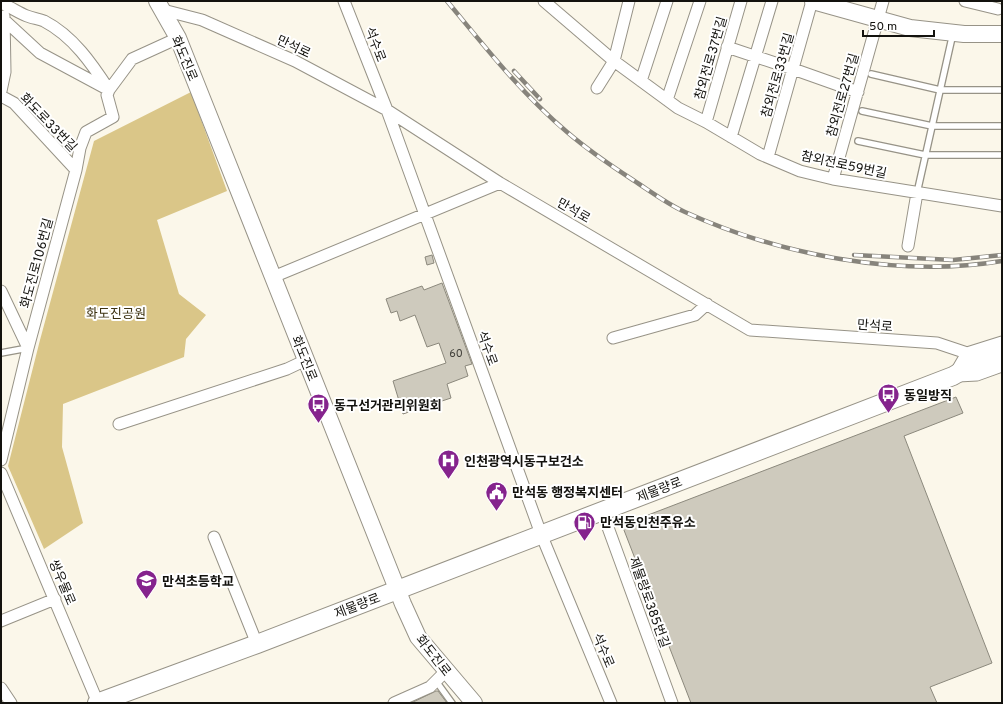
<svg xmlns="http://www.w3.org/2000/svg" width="1003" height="704" viewBox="0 0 1003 704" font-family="Overpass,'Noto Sans KR',sans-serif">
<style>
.green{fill:#dac688}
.building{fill:#cecabd;stroke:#8c897d}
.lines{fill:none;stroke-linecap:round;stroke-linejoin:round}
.lane-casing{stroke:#979387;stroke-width:8}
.street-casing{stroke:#979387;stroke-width:13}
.secondary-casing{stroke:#979387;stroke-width:18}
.primary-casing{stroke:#979387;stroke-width:20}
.lane{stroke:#fff;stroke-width:5.5}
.street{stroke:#fff;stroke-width:11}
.secondary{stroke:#fff;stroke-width:16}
.primary{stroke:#fff;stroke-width:18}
.rail-casing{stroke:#87847c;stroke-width:4.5}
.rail{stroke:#fff;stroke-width:3;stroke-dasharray:9;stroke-linecap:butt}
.labels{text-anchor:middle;stroke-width:4;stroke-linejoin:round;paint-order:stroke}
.number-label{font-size:11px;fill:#42403a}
.street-label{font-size:13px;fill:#13120e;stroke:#fff}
.park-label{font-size:13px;fill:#3d3210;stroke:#fff}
.poi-label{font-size:13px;font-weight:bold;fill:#13120e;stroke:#fff;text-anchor:start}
</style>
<rect width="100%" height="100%" fill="#fbf7ea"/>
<path class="green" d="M191,92L227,191L157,220L179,294L206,315L186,339L184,357L63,404L62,447L83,523L44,549L8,466L40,340L94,141Z"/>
<path class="building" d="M432,255L434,263L427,265L425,257Z
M442,283L472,364L465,366L468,376L447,384L451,398L403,414L393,381L446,363L439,343L427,347L415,315L400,321L397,311L391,313L386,299L422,286L424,290Z
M956,397L963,413L904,436L992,663L930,687L937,703H691L622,525Z
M436,691H438L447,703H411Z"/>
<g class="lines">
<defs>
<path id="lane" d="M871,74L940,90H1002
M862,111L932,126H1002
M858,141L925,155H1002
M917,193L953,33
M1,353L28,348
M436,681L452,703"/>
<path id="street" d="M344,1L387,110L541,534L611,703
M544,1L614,61L678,108L706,122L760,154L800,171L833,179L1002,206
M965,1L998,9
M5,5C12,8 19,13 27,16C32,18 39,19 44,21C73,36 92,64 109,90
M163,10L202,20L295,61L387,110L500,183L750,330L937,343L967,353L956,372
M1,17L40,53L107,89
M727,47L793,69L858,92
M641,81L667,1
M597,88L614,61L629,1
M1,91L5,72L4,16
M1,96L14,103L76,170
M667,100L700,1
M706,122L741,1
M731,137L772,1
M768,157L812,1
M833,179L883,1
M908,246L917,193
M273,277L500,183
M1,291L28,348
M613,338L695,315L707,304
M967,353L1002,342
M958,376L977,375L1002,366
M119,424L287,369L306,360
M1,460L28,348L76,170L80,148L86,132L113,117L107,95L109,90L132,59L178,38
M1,473L98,703
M602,511L672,703
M214,537L257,644
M1,621L55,599
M1,688L11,703
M394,703L430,687L446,671"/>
<path id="secondary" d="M157,1L178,38L403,604L418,637L474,703
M813,1L910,28L964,34H1002"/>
<path id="primary" d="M97,703L257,644L953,376L970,366L1002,354"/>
</defs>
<use href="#lane" class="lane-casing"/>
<use href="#street" class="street-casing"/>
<use href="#secondary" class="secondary-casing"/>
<use href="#primary" class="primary-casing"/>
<use href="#lane" class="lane"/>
<use href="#street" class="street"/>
<use href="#secondary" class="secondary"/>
<use href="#primary" class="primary"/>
<defs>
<path id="rail" d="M447,1C485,47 522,94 567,132C588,150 610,165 633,180C650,191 667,204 685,212C779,255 900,278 1002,261
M514,71L540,99
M854,255L953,260L1002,255"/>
</defs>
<use href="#rail" class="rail-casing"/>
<use href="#rail" class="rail"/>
</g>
<defs>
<symbol id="bus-pin" viewBox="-11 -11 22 30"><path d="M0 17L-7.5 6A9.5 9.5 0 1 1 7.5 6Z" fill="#85238d" stroke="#fff"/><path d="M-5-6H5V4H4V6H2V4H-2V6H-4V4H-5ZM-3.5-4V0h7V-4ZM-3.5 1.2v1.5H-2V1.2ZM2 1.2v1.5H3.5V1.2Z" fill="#fff"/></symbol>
<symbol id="hospital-pin" viewBox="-11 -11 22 30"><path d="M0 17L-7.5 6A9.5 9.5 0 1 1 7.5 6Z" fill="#85238d" stroke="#fff"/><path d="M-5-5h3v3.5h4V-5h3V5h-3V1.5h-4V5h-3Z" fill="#fff"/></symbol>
<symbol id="civic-pin" viewBox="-11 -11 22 30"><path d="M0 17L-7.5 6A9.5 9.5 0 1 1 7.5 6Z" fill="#85238d" stroke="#fff"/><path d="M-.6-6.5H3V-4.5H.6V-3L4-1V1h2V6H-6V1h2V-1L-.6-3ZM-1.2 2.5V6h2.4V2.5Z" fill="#fff"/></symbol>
<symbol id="fuel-pin" viewBox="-11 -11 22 30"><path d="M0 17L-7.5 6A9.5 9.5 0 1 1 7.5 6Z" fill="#85238d" stroke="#fff"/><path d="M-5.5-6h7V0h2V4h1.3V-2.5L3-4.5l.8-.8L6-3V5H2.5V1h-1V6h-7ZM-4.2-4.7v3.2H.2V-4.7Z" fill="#fff"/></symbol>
<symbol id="school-pin" viewBox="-11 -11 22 30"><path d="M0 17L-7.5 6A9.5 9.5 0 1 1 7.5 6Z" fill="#85238d" stroke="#fff"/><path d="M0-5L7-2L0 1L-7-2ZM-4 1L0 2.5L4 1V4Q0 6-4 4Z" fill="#fff"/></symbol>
</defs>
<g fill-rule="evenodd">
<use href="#bus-pin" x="876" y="382" width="25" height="34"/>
<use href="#bus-pin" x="306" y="392" width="25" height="34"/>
<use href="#hospital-pin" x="436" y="448" width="25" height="34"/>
<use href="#civic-pin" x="484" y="480" width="25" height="34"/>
<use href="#fuel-pin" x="572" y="510" width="25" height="34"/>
<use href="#school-pin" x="134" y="568" width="25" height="34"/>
</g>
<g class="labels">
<g class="number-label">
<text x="456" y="357">60</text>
</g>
<g class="street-label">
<text transform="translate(376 44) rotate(69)" y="5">석수로</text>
<text transform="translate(294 46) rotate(25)" y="5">만석로</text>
<text transform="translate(185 58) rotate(67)" y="5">화도진로</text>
<text transform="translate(710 58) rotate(-74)" y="5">참외전로37번길</text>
<text transform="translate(777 75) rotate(-74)" y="5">참외전로33번길</text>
<text transform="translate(842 95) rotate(-74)" y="5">참외전로27번길</text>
<text transform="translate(49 122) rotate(46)" y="5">화도로33번길</text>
<text transform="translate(844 164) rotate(12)" y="5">참외전로59번길</text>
<text transform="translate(574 210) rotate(30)" y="5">만석로</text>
<text transform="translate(36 263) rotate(-75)" y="5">화도진로106번길</text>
<text transform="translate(875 325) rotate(4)" y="5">만석로</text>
<text transform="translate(488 348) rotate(70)" y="5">석수로</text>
<text transform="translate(305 358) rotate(68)" y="5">화도진로</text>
<text transform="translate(659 489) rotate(-21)" y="5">제물량로</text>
<text transform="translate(63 582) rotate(67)" y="5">쌍우물로</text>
<text transform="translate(650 602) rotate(70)" y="5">제물량로385번길</text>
<text transform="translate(357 605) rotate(-21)" y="5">제물량로</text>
<text transform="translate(604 650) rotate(67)" y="5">석수로</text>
<text transform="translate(434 655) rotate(52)" y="5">화도진로</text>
</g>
<g class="park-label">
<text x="116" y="318">화도진공원</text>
</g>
<g class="poi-label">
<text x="904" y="400">동일방직</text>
<text x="334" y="410">동구선거관리위원회</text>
<text x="464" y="466">인천광역시동구보건소</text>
<text x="512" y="497">만석동 행정복지센터</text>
<text x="600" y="527">만석동인천주유소</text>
<text x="162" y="586">만석초등학교</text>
</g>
</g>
<rect width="1003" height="704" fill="none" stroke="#13120e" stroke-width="4"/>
<path d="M863 30v6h71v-6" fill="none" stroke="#13120e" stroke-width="2"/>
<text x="869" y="30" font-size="12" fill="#13120e" stroke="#ffffff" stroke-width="3" paint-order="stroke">50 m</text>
</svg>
